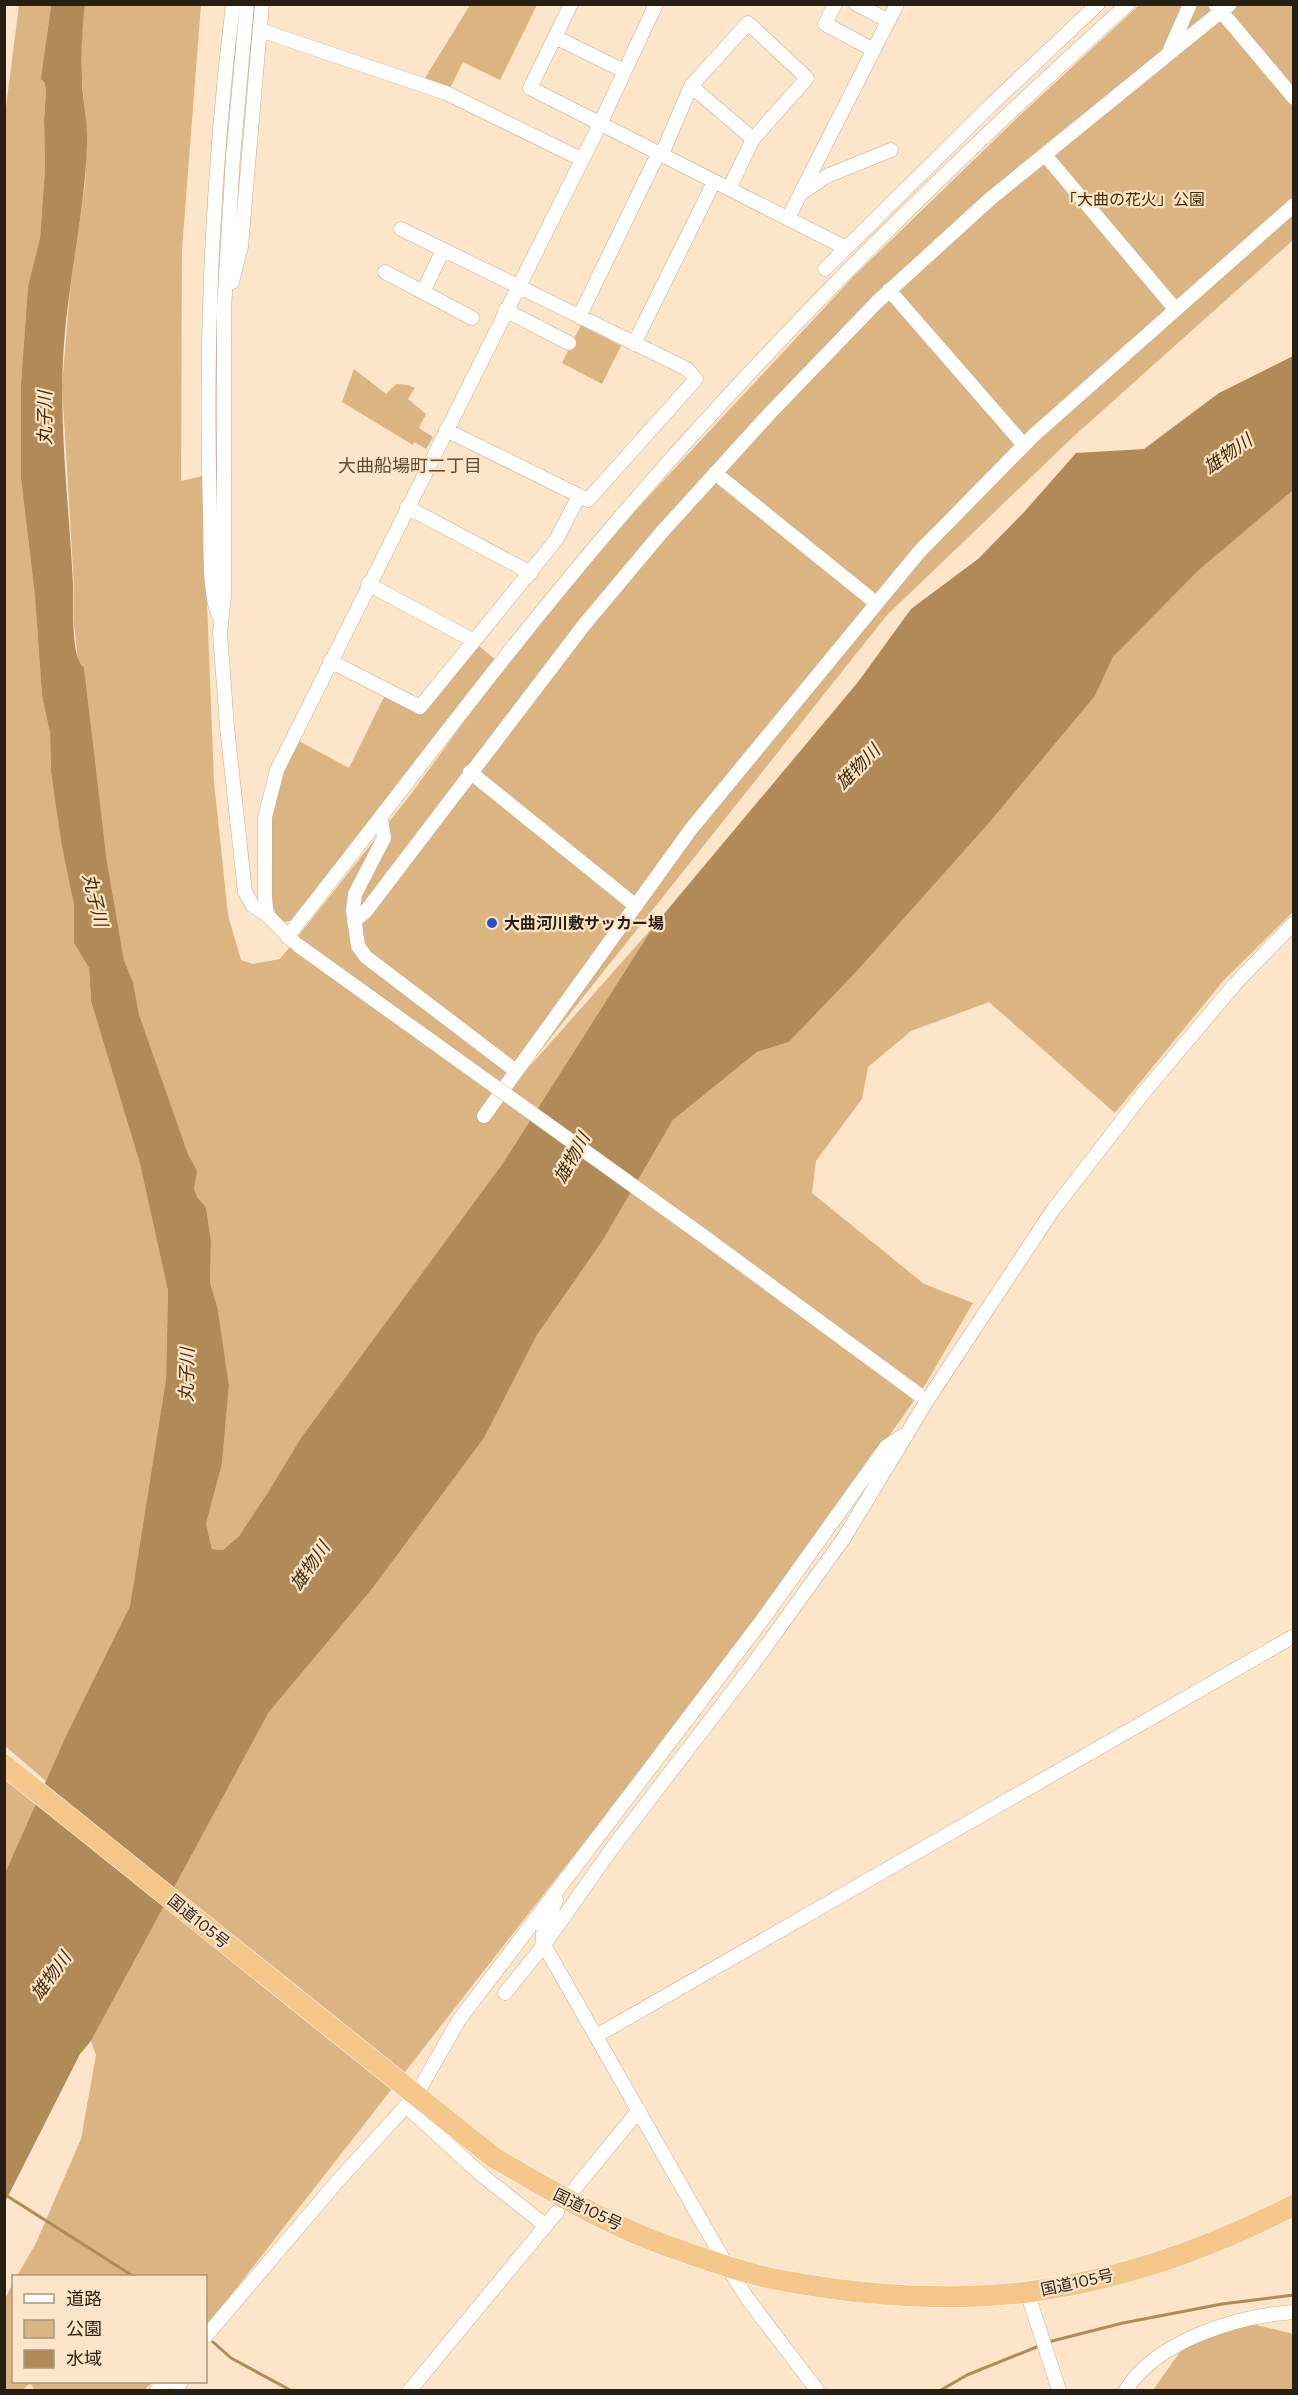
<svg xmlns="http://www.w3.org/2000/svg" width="1298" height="2395" viewBox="0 0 1298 2395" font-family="Figtree,'Noto Sans JP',sans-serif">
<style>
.green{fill:#dbb482}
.water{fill:#b18a57}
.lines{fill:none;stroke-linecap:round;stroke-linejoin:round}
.stream{stroke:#b18a57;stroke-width:3}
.minor-casing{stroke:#c4ad92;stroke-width:15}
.highway-casing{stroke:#fff;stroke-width:22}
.minor{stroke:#fff;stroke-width:14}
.highway{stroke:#f5c68a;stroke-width:21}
.minor-bridge-casing{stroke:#c4ad92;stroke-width:15;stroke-linecap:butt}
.minor-bridge{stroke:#fff;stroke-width:14}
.poi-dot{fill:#2753c2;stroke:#fce5c8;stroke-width:2}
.labels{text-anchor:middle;stroke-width:4.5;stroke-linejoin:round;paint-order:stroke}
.park-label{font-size:16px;fill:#442900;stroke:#fce5c8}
.poi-label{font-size:16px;font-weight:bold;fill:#271f14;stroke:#fce5c8;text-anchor:start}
.street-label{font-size:16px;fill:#271f14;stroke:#fce5c8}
.water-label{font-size:18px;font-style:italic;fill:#432800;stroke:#fce5c8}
.neighbourhood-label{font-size:18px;fill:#5e4b32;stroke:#fce5c8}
</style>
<rect width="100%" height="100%" fill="#fce5c8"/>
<path class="green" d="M51,4L46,41V91L44,120L45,168L40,238L28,286L21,383V478L35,597L42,696L50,733L51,772L74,905V943L89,968L91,1001L140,1164L168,1291L166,1379L130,1606L46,1781L5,1746L4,123L19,5Z
M85,5H201L182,249L181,481L202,476L214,782L228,915L241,960L253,964L280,959L411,794L515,652L610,538L853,277L1016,119L1139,5H1293V240L1074,436L887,615L514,1084L653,927L503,1163L398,1307L239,1536L223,1550L212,1549L206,1524L222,1464L229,1385L218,1310L210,1282L211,1241L206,1207L197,1197L194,1189L196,1171L188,1154L138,1015L133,982L124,960L107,862L84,667L78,661L74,623V586L62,386L70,290L85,185L87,143L82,78V32Z
M470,5H537L500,80L463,62L450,88L425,78Z
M581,325L621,346L602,384L562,363Z
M354,369L386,394L396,384L408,385L415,388L408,399L426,414L419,428L433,437L426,449L414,442L413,445L342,402Z
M1293,489V912L1223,981L1115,1113L989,1002L911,1031L868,1067L862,1099L816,1161L812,1193L924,1284L973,1303L925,1385L774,1599L206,2327V2276H17L36,2243L81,2139L96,2055L91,2041L269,1712L372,1589L484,1438L537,1335L603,1240L673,1120L757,1052L789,1042L857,971L989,823L1095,696L1113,657L1199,570Z
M478,645L497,661L290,921L283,922C258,906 271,805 279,779C284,766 291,753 297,740L349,768L385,695L421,714Z
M5,1779L36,1804L5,1873Z
M13,2283L14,2382H153L144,2390H34L32,2385L29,2384L23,2390H5V2299Z
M1244,2322L1293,2334V2390H1153L1185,2345Z"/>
<path class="water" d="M51,5H85C82,29 81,53 82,77C82,100 88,122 87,145C85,210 69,277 64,343C58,423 69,504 73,584C74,600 70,659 84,667L107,862L124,960L133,982L139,1015L188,1154L197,1171L194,1189L197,1197L206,1207L211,1241L210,1282L218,1310L229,1385L222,1464L206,1524L212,1549L223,1550L239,1536L269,1491L301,1438L503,1163L653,927L858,682L911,609L978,559L1025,511L1076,453L1144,449L1219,393L1293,356V490L1199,570L1113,657L1095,696L989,823L857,971L789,1042L757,1052L673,1120L603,1240L537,1335L484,1438L372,1589L269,1712L91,2041L80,2054L5,2202V1873L67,1734L130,1606L166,1379L168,1291L140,1164L91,1001L89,968L74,943V905L62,846L51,772L50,733L42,696L35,597L21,478V383L28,286L40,238L45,168L44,120L46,91L45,83L41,79Z"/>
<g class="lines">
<path class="stream" d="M4,2194L133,2276
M213,2342L231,2358L290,2390
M1048,2342L1123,2323L1222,2304L1294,2295
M941,2390L967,2375L1039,2346"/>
<defs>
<path id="minor" d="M247,4L233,157L224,310V595L220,633L227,727L245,892L253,906L267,915
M571,4L530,88L846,248
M835,4L825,24L874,50
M856,4L889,21
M1215,4L1294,98
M260,30L446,93L581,159
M555,37L624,71
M1169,52L1190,4
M691,86L753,139
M1045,155L1176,310
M661,156L691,86L748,23L807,78L753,139L729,189
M806,190L827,176L891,150
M788,218L897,4
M401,229L687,369L696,379L588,500L446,430
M825,269L994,102L1098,4
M385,272L472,318
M232,282L241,247L262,4
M889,290L1024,445
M423,292L443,250
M505,310L569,343
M579,317L658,154
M634,344L714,182
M715,473L876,603
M407,507L531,573
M368,584L474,641L556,540L579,496
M220,617C208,597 211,539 210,514C205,343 212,174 233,4
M330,661L420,707L474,641
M470,772L636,906
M381,818L384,838L355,894L353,910L358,946L366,957L516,1071
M354,921L366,911L584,625L661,533L771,412L877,302L990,199L1230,4
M287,937C397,798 502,655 617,521C774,337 948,166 1128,4
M294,942L267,915L265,898V817L277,770L600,124L656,4
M484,1116L691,829L919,552L1034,435L1294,205
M556,1900C551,1915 539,1929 544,1945L727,2266L747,2298L817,2390
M505,1993L544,1945L613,1847L748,1671L844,1538L928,1399L1053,1210L1145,1091L1235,984L1294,923
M596,2036L1294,1636
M406,2106L484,2177L545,2225
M571,2193L639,2110
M1027,2292L1059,2390
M206,2336L336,2183L416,2095L459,2020L760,1623L886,1447L902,1436
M157,2390L165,2382
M176,2390L181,2382
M410,2390L557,2212
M1126,2390C1157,2340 1238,2316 1294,2312"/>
<path id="highway" d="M4,1765L493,2157C550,2190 607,2225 670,2247C705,2259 743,2273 779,2280C859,2295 947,2302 1028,2292C1120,2280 1211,2248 1294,2205"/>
</defs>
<use href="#minor" class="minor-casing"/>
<use href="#highway" class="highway-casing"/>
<use href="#minor" class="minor"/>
<use href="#highway" class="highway"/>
<defs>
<path id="minor-bridge" d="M299,946L706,1238L918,1394"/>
</defs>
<use href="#minor-bridge" class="minor-bridge-casing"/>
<use href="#minor-bridge" class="minor-bridge"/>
</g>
<circle class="poi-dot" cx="492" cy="923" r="6"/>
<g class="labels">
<g class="park-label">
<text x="1133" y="205">「大曲の花火」公園</text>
</g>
<g class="poi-label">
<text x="504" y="929">大曲河川敷サッカー場</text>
</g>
<g class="street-label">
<text transform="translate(199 1921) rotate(39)" y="6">国道105号</text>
<text transform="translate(588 2209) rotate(26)" y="6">国道105号</text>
<text transform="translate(1077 2282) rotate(-12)" y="6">国道105号</text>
</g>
<g class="water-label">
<text transform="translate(45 418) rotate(-90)" y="6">丸子川</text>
<text transform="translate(1228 454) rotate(-35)" y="6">雄物川</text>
<text transform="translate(858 767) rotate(-46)" y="6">雄物川</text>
<text transform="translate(95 900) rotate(76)" y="6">丸子川</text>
<text transform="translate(572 1158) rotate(-61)" y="6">雄物川</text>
<text transform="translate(187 1375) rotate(-89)" y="6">丸子川</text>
<text transform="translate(310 1566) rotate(-55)" y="6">雄物川</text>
<text transform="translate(51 1976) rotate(-54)" y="6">雄物川</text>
</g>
<g class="neighbourhood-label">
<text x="410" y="472">大曲船場町二丁目</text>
</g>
</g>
<rect width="1298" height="2395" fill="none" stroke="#271f14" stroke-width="12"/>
<rect x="12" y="2275" width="195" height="108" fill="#fce5c8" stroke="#a79680" stroke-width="1.5"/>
<rect x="24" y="2294" width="30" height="9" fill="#ffffff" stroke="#a79680" stroke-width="1.5"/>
<text x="66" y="2305" font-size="18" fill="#271f14">道路</text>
<rect x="24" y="2320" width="30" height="18" fill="#dbb482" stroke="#a79680" stroke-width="1.5"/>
<text x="66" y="2335" font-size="18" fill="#271f14">公園</text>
<rect x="24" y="2350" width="30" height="18" fill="#b18a57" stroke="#a79680" stroke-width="1.5"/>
<text x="66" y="2365" font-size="18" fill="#271f14">水域</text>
</svg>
